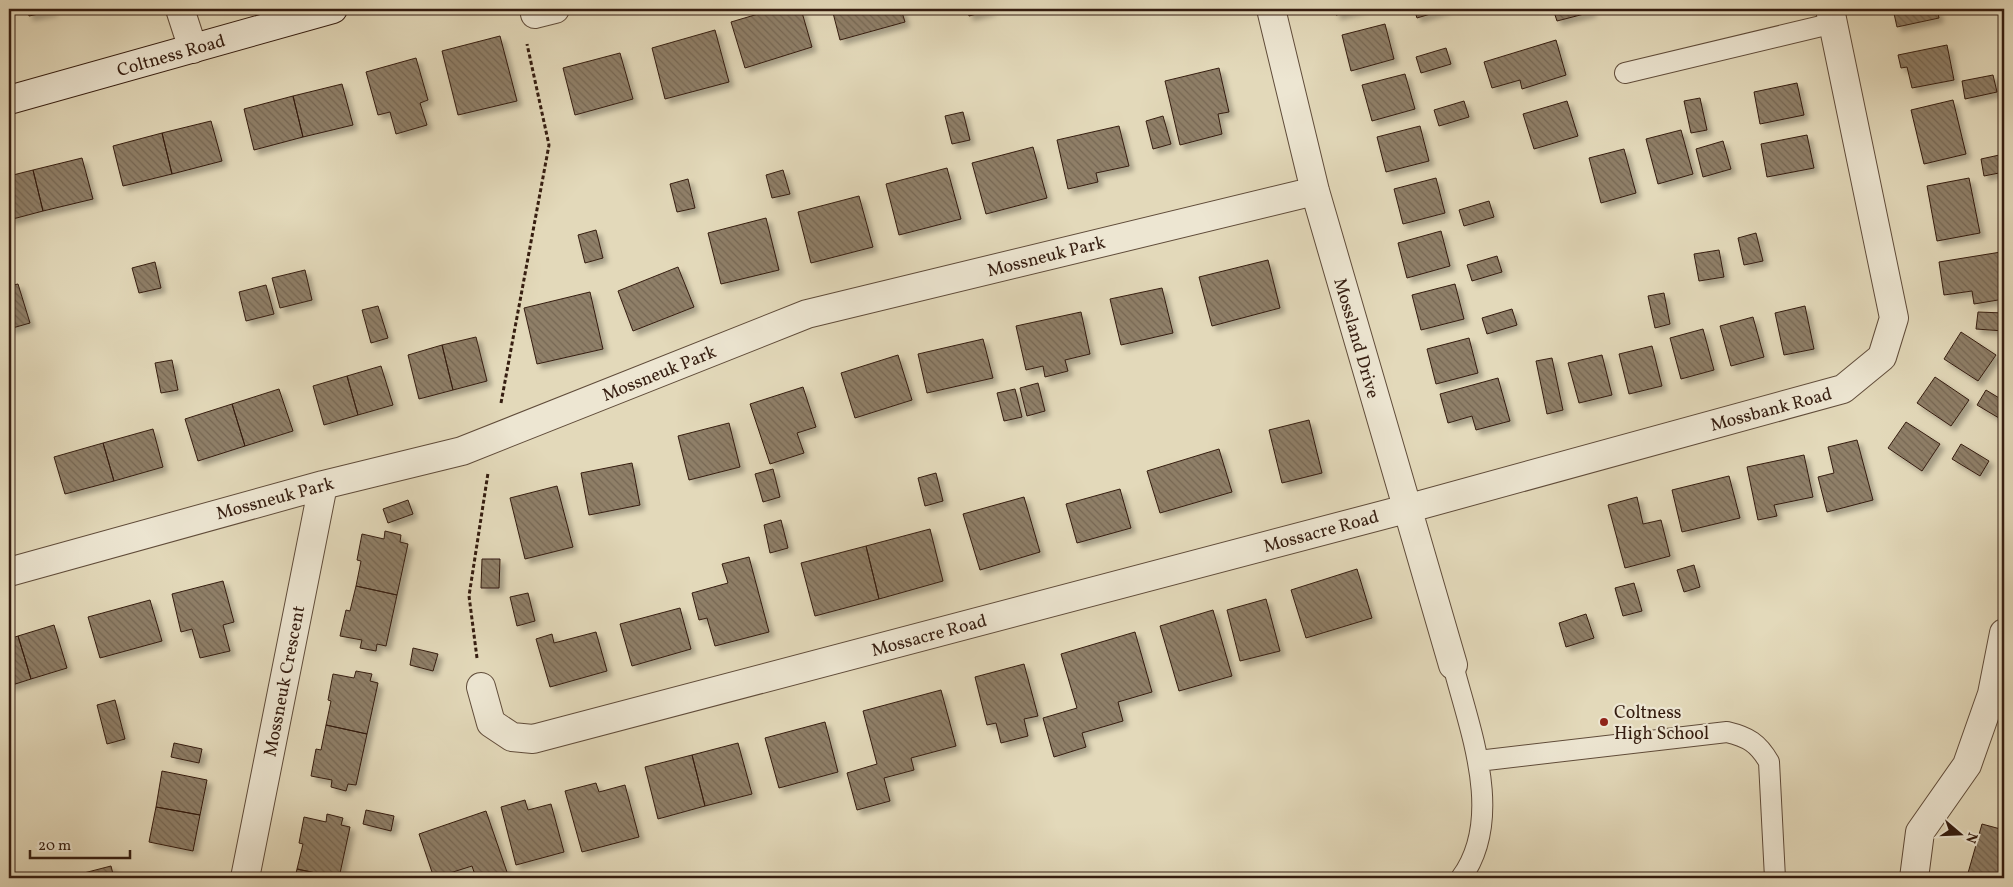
<svg xmlns="http://www.w3.org/2000/svg" width="2013" height="887" viewBox="0 0 2013 887" font-family="Vollkorn,serif">
<style>
.building{fill:url(#building-back-hatch);stroke:#351d10;filter:url(#shadow)}
.lines{fill:none;stroke-linecap:round;stroke-linejoin:round}
.lane-casing{stroke:#604c3a;stroke-width:22}
.street-casing{stroke:#604c3a;stroke-width:30}
.secondary-casing{stroke:#351d10;stroke-width:30}
.path{stroke:#351d10;stroke-width:3;stroke-dasharray:4 2.5;stroke-linecap:butt}
.lane{stroke:#ede6d2;stroke-width:20}
.street{stroke:#ede6d2;stroke-width:28}
.secondary{stroke:#ede6d2;stroke-width:28}
.poi-dot{fill:#8f2418;stroke:#ede6d2;stroke-width:2}
.labels{text-anchor:middle;stroke-width:4.5;stroke-linejoin:round;paint-order:stroke}
.street-label{font-size:18px;fill:#351d10;stroke:#ede6d2}
.poi-label{font-size:18px;fill:#351d10;stroke:#ede6d2;text-anchor:start}
</style>
<defs>
<pattern id="building-back-hatch" width="6" height="6" patternUnits="userSpaceOnUse" patternTransform="scale(1.25)"><rect width="6" height="6" fill="#8f7f68"/><path d="M-1 5l2 2M0 0l6 6M5-1l2 2" fill="none" stroke="#766754"/></pattern>
<filter id="shadow"><feDropShadow dx="4.5" dy="4.5" stdDeviation="2.5" flood-color="#0004"/></filter>
</defs>
<rect width="100%" height="100%" fill="#e3d9ba"/>
<filter id="stains"><feTurbulence type="fractalNoise" baseFrequency=".004" numOctaves="4"/><feColorMatrix values="0 0 0 0 .2 0 0 0 0 .09 0 0 0 0 .02 0 0 0 .5 -.17"/></filter>
<radialGradient id="worn" r=".72"><stop offset=".6" stop-color="#630" stop-opacity="0"/><stop offset="1" stop-color="#630" stop-opacity=".3"/></radialGradient>
<path class="building" d="M27,9H53V11L29,16Z
M775,9H801L812,47L745,68L731,22Z
M832,9H901L905,22L840,40Z
M967,9H991L992,10L969,16Z
M1335,9H1361L1336,15Z
M1414,9H1447L1417,18Z
M1553,9H1591L1592,12L1557,21Z
M1893,9H1937L1939,18L1897,27Z
M1385,24L1394,59L1351,71L1342,35Z
M715,30L729,82L665,99L652,48Z
M500,36L517,101L458,115L442,51Z
M1556,40L1566,75L1522,89L1520,80L1492,88L1484,62Z
M1947,45L1954,80L1912,88L1907,67L1901,68L1898,55Z
M1446,48L1451,64L1421,73L1416,57Z
M620,53L633,99L575,115L563,68Z
M416,58L428,100L420,103L427,125L396,134L390,112L378,115L366,72Z
M1219,68L1229,112L1218,114L1222,134L1180,145L1165,81Z
M1405,74L1415,109L1372,121L1362,85Z
M1993,75L1997,92L1965,99L1962,81Z
M1797,83L1804,115L1760,124L1754,92Z
M342,84L353,125L303,137L293,96Z
M293,96L303,137L254,150L244,109Z
M1700,98L1707,130L1691,133L1684,101Z
M1953,100L1966,154L1924,164L1911,110Z
M1464,101L1469,117L1439,126L1434,110Z
M1567,101L1578,136L1534,149L1523,114Z
M963,112L970,140L952,144L945,116Z
M1163,116L1171,144L1153,149L1146,121Z
M211,121L222,161L172,174L162,133Z
M1119,126L1129,166L1096,173L1098,182L1068,189L1057,140Z
M1420,126L1429,161L1386,172L1377,137Z
M1681,130L1693,174L1658,184L1646,139Z
M162,133L172,174L123,186L113,146Z
M1807,135L1814,168L1767,177L1761,144Z
M1723,141L1731,169L1703,177L1696,149Z
M1033,147L1047,198L986,214L972,163Z
M1624,149L1636,193L1601,203L1589,158Z
M2004,154V172L1984,176L1981,159Z
M82,158L93,199L43,211L33,170Z
M947,168L961,219L899,235L886,184Z
M33,170L43,211L9,220V176Z
M783,170L790,194L772,198L766,175Z
M1436,178L1445,213L1403,224L1394,189Z
M1969,178L1980,233L1937,241L1927,186Z
M688,179L695,208L677,212L670,184Z
M859,196L873,247L811,263L798,212Z
M1489,201L1494,217L1464,226L1459,210Z
M766,218L779,270L721,284L708,233Z
M596,230L603,258L585,263L578,235Z
M1441,231L1450,266L1407,278L1398,243Z
M1756,233L1763,261L1744,265L1738,238Z
M1719,250L1724,277L1699,281L1694,254Z
M2001,252L2004,275V299L1974,304L1972,291L1944,295L1939,262Z
M1497,256L1502,272L1472,281L1467,265Z
M1268,260L1280,308L1212,326L1199,277Z
M155,262L161,288L139,293L132,268Z
M678,267L694,307L633,331L618,291Z
M305,270L312,300L280,308L272,278Z
M18,284L30,323L9,329V286Z
M1455,284L1464,319L1421,330L1412,295Z
M266,285L274,314L246,321L239,292Z
M1162,288L1173,333L1121,345L1110,299Z
M590,292L603,349L537,364L524,308Z
M1664,293L1670,324L1655,328L1648,296Z
M378,306L388,338L371,343L362,310Z
M1805,306L1814,349L1784,355L1775,313Z
M1512,309L1517,325L1487,334L1482,318Z
M1081,312L1090,354L1065,360L1068,371L1045,377L1043,366L1026,370L1016,326Z
M1978,312L2004,313V331L1976,329Z
M1753,317L1764,357L1731,366L1720,326Z
M1703,329L1714,370L1681,379L1670,338Z
M1961,332L1996,355L1978,381L1944,359Z
M476,337L487,381L453,390L442,345Z
M1469,338L1478,373L1436,384L1427,349Z
M983,339L993,378L927,393L918,354Z
M442,345L453,390L419,399L408,355Z
M1652,346L1662,386L1629,394L1619,354Z
M898,355L912,400L855,418L841,373Z
M1602,355L1612,395L1579,403L1568,363Z
M1552,358L1563,410L1547,414L1536,361Z
M172,360L178,390L161,393L155,363Z
M381,366L393,405L358,415L347,376Z
M347,376L358,415L324,425L313,386Z
M1935,377L1969,400L1951,426L1917,403Z
M1498,378L1510,421L1476,430L1472,416L1448,423L1440,394Z
M1038,383L1045,411L1027,416L1020,388Z
M803,387L816,427L797,433L804,453L770,464L750,404Z
M279,389L293,431L245,446L232,404Z
M1015,389L1022,417L1004,421L997,393Z
M1986,390L2004,401V421L1977,405Z
M232,404L245,446L198,461L185,419Z
M1309,420L1322,473L1282,483L1269,430Z
M1906,422L1940,444L1922,471L1888,448Z
M729,423L740,467L689,480L678,436Z
M153,429L163,467L114,481L103,443Z
M1857,440L1873,500L1827,512L1818,477L1834,473L1828,447Z
M103,443L114,481L65,494L54,457Z
M1961,444L1989,461L1980,476L1952,459Z
M1219,449L1232,492L1160,513L1147,471Z
M1804,455L1813,497L1774,505L1777,516L1758,520L1747,467Z
M632,463L640,505L589,515L581,473Z
M773,469L780,497L763,502L755,474Z
M936,473L943,501L925,506L918,478Z
M1729,476L1740,518L1682,532L1672,490Z
M557,486L573,547L525,559L510,498Z
M1120,489L1131,528L1077,543L1066,504Z
M1024,497L1040,552L980,570L963,514Z
M1637,497L1643,524L1661,520L1670,556L1625,568L1608,505Z
M408,500L413,514L388,523L383,509Z
M781,520L788,548L770,553L764,525Z
M930,529L943,581L879,599L866,546Z
M385,531L401,535L400,542L408,544L397,595L356,586L361,561L357,560L362,534L384,539Z
M866,546L879,599L815,616L801,563Z
M749,557L769,632L715,646L707,618L699,620L692,593L728,583L722,564Z
M482,559H500L499,588H481Z
M1694,565L1700,587L1684,592L1677,570Z
M1357,569L1372,618L1306,638L1291,590Z
M223,581L234,622L223,625L230,651L200,658L192,629L181,632L172,594Z
M1634,583L1642,611L1623,616L1615,588Z
M356,586L397,595L386,646L377,644L376,651L360,648L362,640L340,636L346,610L350,611Z
M528,593L535,621L517,626L510,597Z
M1266,599L1280,651L1240,661L1227,610Z
M150,600L162,641L100,658L88,617Z
M680,608L691,649L632,666L620,624Z
M1213,610L1232,676L1179,691L1160,626Z
M1586,614L1594,638L1566,647L1559,623Z
M54,625L67,668L31,679L18,636Z
M596,632L607,671L550,687L536,639L552,634L554,643Z
M1135,632L1152,692L1118,702L1123,721L1082,733L1086,747L1054,757L1043,718L1077,708L1061,654Z
M18,636L31,679L9,686V639Z
M413,648L438,654L433,671L410,665Z
M1024,664L1038,716L1024,719L1028,736L1001,743L996,723L987,725L975,677Z
M356,671L372,674L370,681L378,683L367,734L326,725L331,701L328,700L333,674L354,678Z
M941,690L956,746L911,758L914,770L884,778L890,801L857,810L847,773L877,764L863,711Z
M115,700L125,739L107,744L97,705Z
M825,722L838,772L779,788L765,738Z
M326,725L367,734L356,785L348,784L346,791L331,787L332,780L311,776L316,749L321,750Z
M174,743L202,749L199,763L171,757Z
M738,743L752,794L705,806L692,755Z
M692,755L705,806L658,819L645,767Z
M162,771L207,780L200,815L156,807Z
M596,783L599,792L625,785L639,837L582,852L565,791Z
M525,800L528,810L551,804L564,852L516,865L501,807Z
M156,807L200,815L193,851L149,842Z
M366,810L394,816L391,831L363,824Z
M486,811L509,878H476L472,866L434,878L419,834Z
M327,814L343,818L341,825L350,827L339,878L297,869L303,844L299,843L304,817L326,822Z
M1982,824L2004,830V878H1972L1973,875L1968,873Z
M111,866L114,878H77L76,875Z
M297,869L339,878H295Z
M76,875L77,878H62Z"/>
<g class="lines">
<defs>
<path id="lane" d="M1625,73L1834,23
M1453,665C1470,731 1505,818 1461,878
M1478,761L1727,732C1748,737 1758,743 1769,762L1775,878"/>
<path id="street" d="M180,9L193,49
M534,9L535,14L555,9
M1271,9L1315,191L1453,665
M9,572L323,485L462,451L807,314L1315,191
M481,687L491,723L512,737L533,739L1406,509L1843,389L1882,357L1894,318L1830,9
M245,878L323,485
M1914,878L1920,832L1967,765L1992,694L2004,633"/>
<path id="secondary" d="M9,100L333,9"/>
</defs>
<use href="#lane" class="lane-casing"/>
<use href="#street" class="street-casing"/>
<use href="#secondary" class="secondary-casing"/>
<path class="path" d="M501,403L549,145L527,44
M477,658L469,596L488,473"/>
<use href="#lane" class="lane"/>
<use href="#street" class="street"/>
<use href="#secondary" class="secondary"/>
</g>
<circle class="poi-dot" cx="1604" cy="722" r="5"/>
<g class="labels">
<g class="street-label">
<text transform="translate(171 55) rotate(-16)" y="6">Coltness Road</text>
<text transform="translate(1046 256) rotate(-14)" y="6">Mossneuk Park</text>
<text transform="translate(1357 338) rotate(74)" y="6">Mossland Drive</text>
<text transform="translate(659 373) rotate(-22)" y="6">Mossneuk Park</text>
<text transform="translate(1771 409) rotate(-15)" y="6">Mossbank Road</text>
<text transform="translate(275 498) rotate(-15)" y="6">Mossneuk Park</text>
<text transform="translate(1321 531) rotate(-15)" y="6">Mossacre Road</text>
<text transform="translate(929 635) rotate(-15)" y="6">Mossacre Road</text>
<text transform="translate(284 681) rotate(-79)" y="6">Mossneuk Crescent</text>
</g>
<g class="poi-label">
<text x="1614" y="718">Coltness<tspan x="1614" dy="21">High School</tspan></text>
</g>
</g>
<rect width="2013" height="887" fill="none" stroke="#e3d9ba" stroke-width="30"/>
<rect x="10" y="10" width="1993" height="867" fill="none" stroke="#351d10" stroke-width="2.5"/>
<rect x="15" y="15" width="1983" height="857" fill="none" stroke="#351d10"/>
<g transform="translate(1960 834) rotate(109)" stroke="#ede6d2" stroke-width="4" paint-order="stroke">
<path d="M0-4L9 19L0 12L-9 19Z" fill="#351d10"/>
<text y="-8" font-size="14" font-weight="bold" text-anchor="middle" fill="#351d10">N</text>
</g>
<path d="M30 850v8h100v-8" fill="none" stroke="#351d10" stroke-width="2.5"/>
<text x="38" y="850" font-size="15" fill="#351d10" stroke="#ede6d2" stroke-width="4" paint-order="stroke">20 m</text>
<rect width="100%" height="100%" filter="url(#stains)"/>
<rect width="100%" height="100%" fill="url(#worn)"/>
</svg>
